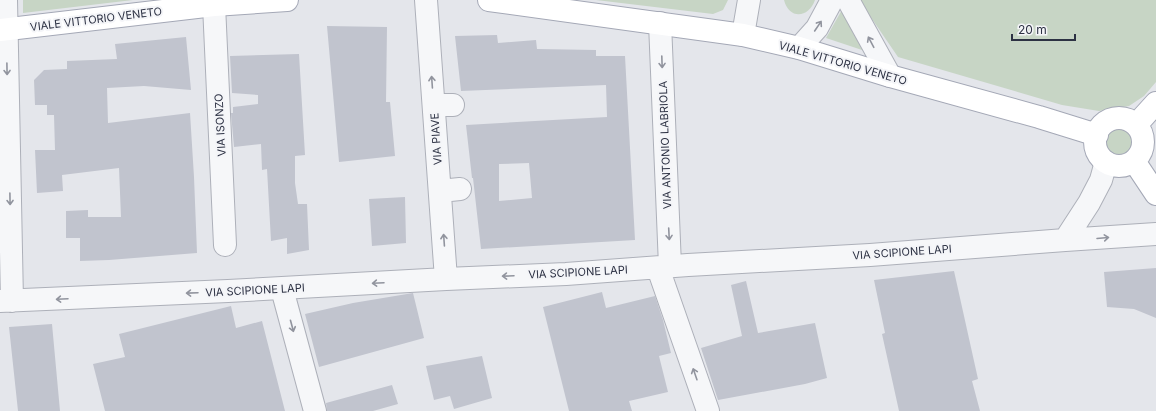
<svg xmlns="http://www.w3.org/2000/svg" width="1156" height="411" viewBox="0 0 1156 411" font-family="Inter,sans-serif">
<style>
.green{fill:#c7d5c5}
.building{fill:#c1c4ce;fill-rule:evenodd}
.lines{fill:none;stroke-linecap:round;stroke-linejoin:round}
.minor-casing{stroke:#adb0b9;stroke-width:24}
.major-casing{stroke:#a4a8b6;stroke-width:24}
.minor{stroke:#f6f7f9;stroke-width:22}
.major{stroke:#fff;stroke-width:22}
.oneway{stroke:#91949e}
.labels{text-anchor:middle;stroke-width:4;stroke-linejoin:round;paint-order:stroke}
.street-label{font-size:11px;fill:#2c3143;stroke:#f4f5f8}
</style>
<rect width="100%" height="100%" fill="#e4e6eb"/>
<path class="green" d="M23,0H133L23,13Z
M596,0H728L723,10L713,14Z
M784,0H815C809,18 789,20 784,0Z
M859,0H1156V82L1144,96L1129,106L1099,111L1062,105L898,57Z
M843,8L862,50L826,38Z
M1102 142a18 18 0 1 1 36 0a18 18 0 1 1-36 0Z"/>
<path class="building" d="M327,26L387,27L386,102H390L395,156L339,162Z
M497,35L498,43L536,40L537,49L596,50V56H625L635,240L481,249L473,178H472L466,125L607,117L606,85L461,91L455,36ZM529,163L532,198L499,201V164Z
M186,37L191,90L144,86L107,88L108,123L190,113L194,177L197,253L109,260L80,261V238H66V211L88,210V217H121L119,168L62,175L63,191L37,193L35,150H55L54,115H47V105H35L34,80L44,70L67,69V61L117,59L115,44Z
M299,54L305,155L295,156V183L298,204H307L309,250L287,254V238L271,241L267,169L262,170L261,144L234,147L231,113H233V107L258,104V95L232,93L230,56Z
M405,197L406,243L372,246L369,199Z
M1156,268V318L1134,309L1107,307L1104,272Z
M954,271L978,379L972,381L980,411H899L882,334L885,333L874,280Z
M746,281L758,333L815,323L827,378L805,384L718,400L701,348L742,336L731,285Z
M602,292L606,308L655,296L663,320L671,353L659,356L668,392L629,401L632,411H569L543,307Z
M413,293L424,338L319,367L305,314L353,303Z
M231,306L236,328L262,321L285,411H105L93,364L125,357L119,334Z
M52,324L60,411H18L9,327Z
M482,356L492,398L454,409L450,396L434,400L426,366Z
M392,385L398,404L373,411H327L326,403Z"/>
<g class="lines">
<defs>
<path id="minor" d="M6,0L12,301
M426,0L446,279
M848,0L890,76
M214,5L225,245
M660,23L670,266
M743,35L749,0
M799,48L817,28L832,0
M434,105H453
M440,191L460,189
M1065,240L1089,203L1101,180L1106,162
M658,268L708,411
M282,289L315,411
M0,301L228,291L446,279L566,274L688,265L870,255L1065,240L1156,234"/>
<path id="major" d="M489,0L743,35L799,48L890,76L1039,117L1097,135
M0,30L214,5L287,0
M1095 142a24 24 0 1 1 48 0a24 24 0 1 1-48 0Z
M1136,125L1156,103
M1134,161L1156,194"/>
</defs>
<use href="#minor" class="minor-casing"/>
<use href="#major" class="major-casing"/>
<use href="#minor" class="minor"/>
<use href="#major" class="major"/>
</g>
<defs><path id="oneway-shaft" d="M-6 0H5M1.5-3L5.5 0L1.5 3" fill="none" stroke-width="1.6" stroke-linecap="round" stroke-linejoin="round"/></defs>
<g class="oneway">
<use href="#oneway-shaft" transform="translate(818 26) rotate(-56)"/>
<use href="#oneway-shaft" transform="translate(871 42) rotate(-118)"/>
<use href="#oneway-shaft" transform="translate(662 62) rotate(88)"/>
<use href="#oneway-shaft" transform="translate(7 69) rotate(89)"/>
<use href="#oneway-shaft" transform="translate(432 82) rotate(-94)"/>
<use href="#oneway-shaft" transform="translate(10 199) rotate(89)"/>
<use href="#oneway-shaft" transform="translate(669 234) rotate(87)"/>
<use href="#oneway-shaft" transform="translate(1103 238) rotate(-5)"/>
<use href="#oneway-shaft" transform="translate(444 240) rotate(-94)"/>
<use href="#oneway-shaft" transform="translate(508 276) rotate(178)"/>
<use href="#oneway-shaft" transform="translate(378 283) rotate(177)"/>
<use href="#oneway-shaft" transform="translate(192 293) rotate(178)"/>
<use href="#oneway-shaft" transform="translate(62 299) rotate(177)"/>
<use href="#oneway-shaft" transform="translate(292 326) rotate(75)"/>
<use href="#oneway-shaft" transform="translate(695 374) rotate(-109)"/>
</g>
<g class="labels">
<g class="street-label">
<text transform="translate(96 19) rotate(-7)" y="4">VIALE VITTORIO VENETO</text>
<text transform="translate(843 63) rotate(16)" y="4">VIALE VITTORIO VENETO</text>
<text transform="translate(220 125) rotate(-93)" y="4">VIA ISONZO</text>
<text transform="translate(436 139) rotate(-94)" y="4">VIA PIAVE</text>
<text transform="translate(665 145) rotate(-92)" y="4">VIA ANTONIO LABRIOLA</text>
<text transform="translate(902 252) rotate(-4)" y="4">VIA SCIPIONE LAPI</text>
<text transform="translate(578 272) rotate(-3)" y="4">VIA SCIPIONE LAPI</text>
<text transform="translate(255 290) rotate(-3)" y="4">VIA SCIPIONE LAPI</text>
</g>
</g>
<path d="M1012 34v6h63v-6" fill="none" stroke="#2c3143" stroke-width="2"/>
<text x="1018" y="34" font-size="12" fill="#2c3143" stroke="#f4f5f8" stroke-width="3" paint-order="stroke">20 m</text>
</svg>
